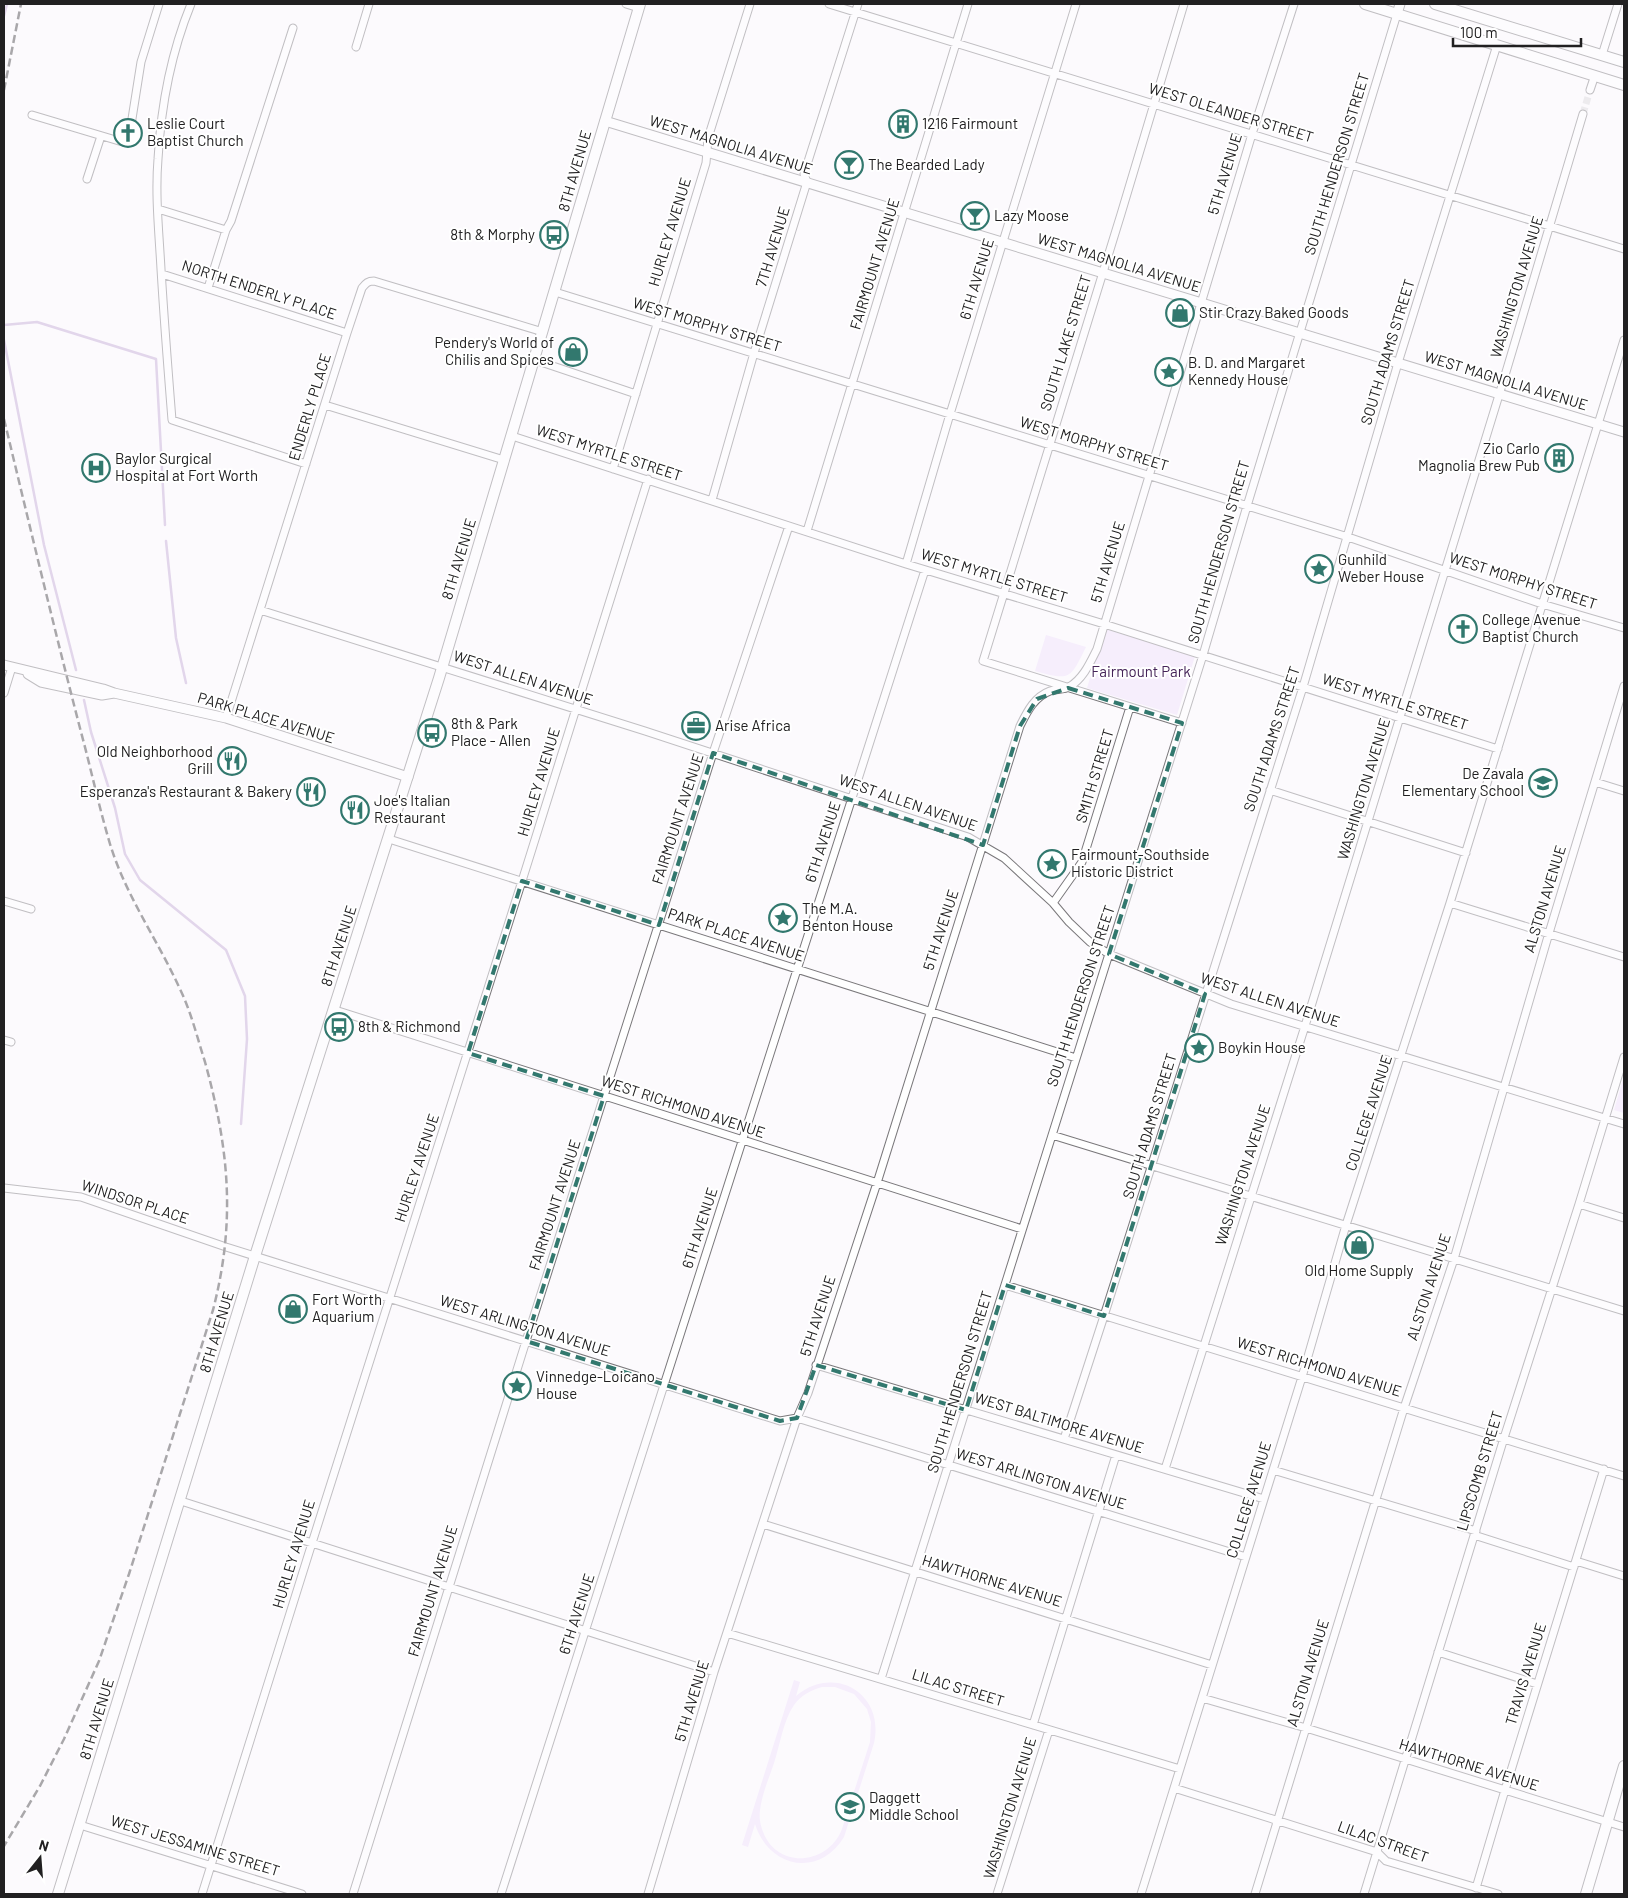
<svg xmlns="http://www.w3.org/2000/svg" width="1628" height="1898" viewBox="0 0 1628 1898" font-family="Barlow,sans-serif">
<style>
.green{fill:#efdffb;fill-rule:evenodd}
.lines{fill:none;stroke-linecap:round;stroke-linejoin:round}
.stream{stroke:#c3aad4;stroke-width:2.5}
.minor-tunnel{stroke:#dbd9dc;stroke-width:7;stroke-dasharray:7 3.5;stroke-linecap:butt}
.minor-casing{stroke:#7a787b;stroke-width:9}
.tertiary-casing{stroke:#7a787b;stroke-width:11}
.secondary-casing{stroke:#7a787b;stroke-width:12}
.minor{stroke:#fff;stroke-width:7}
.tertiary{stroke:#fff;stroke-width:9}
.secondary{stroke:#fff;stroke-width:10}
.rail{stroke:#454446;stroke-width:2.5;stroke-dasharray:8 4;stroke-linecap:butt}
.marked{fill:none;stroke:#32786e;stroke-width:4;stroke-dasharray:10 6;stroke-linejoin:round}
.labels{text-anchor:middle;stroke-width:4;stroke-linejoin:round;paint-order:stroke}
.street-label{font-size:15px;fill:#212021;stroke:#fff}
.poi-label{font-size:15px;fill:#212021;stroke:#fff;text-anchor:start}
.park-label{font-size:15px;fill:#452458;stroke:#fff}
</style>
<rect width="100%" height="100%" fill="#fcfafd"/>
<path class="green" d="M1105,629L1195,656L1177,715L1087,688Z
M1046,635L1086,647C1070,679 1071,681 1035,671Z
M1624,1076V1113L1614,1110Z
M794,1680L800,1682L796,1696C834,1664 885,1693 874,1743L844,1837C819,1878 769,1868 755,1824L748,1847L742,1845ZM822,1687H835L854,1694L867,1709L871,1722L870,1742L842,1829C828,1866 775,1870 762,1829C760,1823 759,1817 760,1810C762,1794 769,1778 774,1763C780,1745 783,1721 794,1705C801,1695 811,1690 822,1687Z"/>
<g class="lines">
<path class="stream" d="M4,16L7,4
M4,325L37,322L156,359L165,525
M4,340L44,545L76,670
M166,541L176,638L186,683
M84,700L91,732L115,808L125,854L140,880L226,950L245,996L247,1039L241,1124"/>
<path class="minor-tunnel" d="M1583,114L1590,90"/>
<defs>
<path id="minor" d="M191,4C171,53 161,106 158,159C155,195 159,232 161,269C164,319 168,370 172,420L306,464
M626,4L639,8
M829,4L1624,249
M356,47L369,4
M1602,55L1618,4
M1590,90L1595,75
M32,115L119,141L126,137L131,125L141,62L159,4
M87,179L101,136
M158,209L226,230
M162,274L347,333
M208,288L226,230L231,221L293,28
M555,292L1348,537L1542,604L1624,628
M535,360L636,394
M325,405L504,460
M512,436L906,564L1104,624L1498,749
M613,469L706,163L708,138L750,4
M712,500L754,353L807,182L804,174L858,4
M807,531L968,4
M906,564L950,414L1076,4
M260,610L645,731L968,837L1004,858L1053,903L1069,922L1090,942L1109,954L1231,1004L1624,1124
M4,693L12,667
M226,718L347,333L362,288C366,283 368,281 374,281L543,332
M1182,723L983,661L1121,214L1184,4
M1595,782L1624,791
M1270,790L1466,853
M389,839L1076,1058
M4,901L31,909
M1053,903L1082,862L1130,707
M1450,903L1624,957
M335,1010L1022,1229
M4,1040L11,1042
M1052,1135L1624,1311
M4,1188L81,1197L226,1247L780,1421L797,1418L1246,1557
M1579,1204L1624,1218
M1005,1285L1624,1476
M816,1365L1264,1499
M1064,1439L1104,1316L1303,687L1398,363L1497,45
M1165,1469L1305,1026L1503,382L1583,114
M1273,1470L1476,1531
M181,1501L714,1672
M763,1524L1212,1665
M1474,1535L1574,1567
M1576,1561L1624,1576
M727,1633L1180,1769
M1438,1652L1537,1684
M881,1679L1203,655L1247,506L1397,14
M1202,1698L1306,1728L1624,1827
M1033,1725L1116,1455
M1174,1788L1377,1852L1386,1861L1498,1894
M80,1825L302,1894
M1476,1888L1505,1790L1604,1469
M202,1894L312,1543L522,881L648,479
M353,1894L526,1341L713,753L789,526
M501,1894L925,570
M648,1894L714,1672L797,1418L808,1393L877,1183L1020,726C1027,712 1034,697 1050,691C1056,689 1064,690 1069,687C1083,679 1090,663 1097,649L1252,134L1294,4
M997,1894L1049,1730
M1141,1894L1302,1377L1346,1225L1450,903L1624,340
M1255,1894L1404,1408L1454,1259L1549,933L1624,686
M1364,1894L1504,1438L1579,1204L1624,1057"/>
<path id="tertiary" d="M1397,14L1400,4
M605,121L1624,432
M4,665L103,689L114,693L226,718L408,777
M28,674L41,682L102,695L114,693"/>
<path id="secondary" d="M1365,4L1624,85
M1435,4L1624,62
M58,1894L255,1256L439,678L640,4
M1586,1894L1624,1766"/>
</defs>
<use href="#minor" class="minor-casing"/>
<use href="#tertiary" class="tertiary-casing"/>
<use href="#secondary" class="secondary-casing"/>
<use href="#minor" class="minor"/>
<use href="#tertiary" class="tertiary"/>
<use href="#secondary" class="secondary"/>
<path class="rail" d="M4,90L21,4
M4,419C29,523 54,628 81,732C91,769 99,807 110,844C126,896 157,939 179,987C191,1011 197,1037 205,1062C229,1149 236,1221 213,1310L129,1574L99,1661L64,1739L40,1786L4,1846"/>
</g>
<path d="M0 0H1628V1898H0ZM1068,688L1182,723L1109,954L1205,994L1104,1316L1005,1285L966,1410L816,1365L797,1418L780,1421L526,1341L604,1096L468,1053L522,881L659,925L713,753L983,845L1020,726L1037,699Z" fill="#fcfafd" fill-opacity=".55" fill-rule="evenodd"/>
<path class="marked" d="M1068,688L1182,723L1109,954L1205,994L1104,1316L1005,1285L966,1410L816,1365L797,1418L780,1421L526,1341L604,1096L468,1053L522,881L659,925L713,753L983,845L1020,726L1037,699Z"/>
<defs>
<symbol id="building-ring" viewBox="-11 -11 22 22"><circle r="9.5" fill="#fff" stroke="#32786e" stroke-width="1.5"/><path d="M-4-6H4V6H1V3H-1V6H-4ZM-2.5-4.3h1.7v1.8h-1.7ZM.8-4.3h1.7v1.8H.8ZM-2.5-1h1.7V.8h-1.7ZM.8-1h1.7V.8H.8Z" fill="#32786e"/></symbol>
<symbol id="church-ring" viewBox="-11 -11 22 22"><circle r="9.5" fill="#fff" stroke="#32786e" stroke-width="1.5"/><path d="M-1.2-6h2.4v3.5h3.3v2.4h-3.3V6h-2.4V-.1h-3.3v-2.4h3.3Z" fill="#32786e"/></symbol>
<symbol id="bar-ring" viewBox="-11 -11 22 22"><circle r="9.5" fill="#fff" stroke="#32786e" stroke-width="1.5"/><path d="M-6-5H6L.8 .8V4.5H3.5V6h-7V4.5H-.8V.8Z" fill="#32786e"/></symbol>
<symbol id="bus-ring" viewBox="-11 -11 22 22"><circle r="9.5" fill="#fff" stroke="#32786e" stroke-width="1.5"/><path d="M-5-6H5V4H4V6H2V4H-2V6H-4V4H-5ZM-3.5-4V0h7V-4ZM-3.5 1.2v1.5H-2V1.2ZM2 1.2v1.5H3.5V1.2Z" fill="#32786e"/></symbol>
<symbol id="shop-ring" viewBox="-11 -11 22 22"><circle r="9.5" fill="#fff" stroke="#32786e" stroke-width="1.5"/><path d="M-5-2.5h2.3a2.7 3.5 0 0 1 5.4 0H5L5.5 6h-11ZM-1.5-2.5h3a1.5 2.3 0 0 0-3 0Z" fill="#32786e"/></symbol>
<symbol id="sight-ring" viewBox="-11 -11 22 22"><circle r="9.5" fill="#fff" stroke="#32786e" stroke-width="1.5"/><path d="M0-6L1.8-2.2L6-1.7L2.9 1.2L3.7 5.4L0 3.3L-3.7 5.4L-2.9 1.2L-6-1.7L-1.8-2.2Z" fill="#32786e"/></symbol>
<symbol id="hospital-ring" viewBox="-11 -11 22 22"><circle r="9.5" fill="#fff" stroke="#32786e" stroke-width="1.5"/><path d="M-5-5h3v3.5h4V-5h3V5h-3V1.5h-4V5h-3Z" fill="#32786e"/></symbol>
<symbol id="office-ring" viewBox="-11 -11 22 22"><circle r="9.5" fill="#fff" stroke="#32786e" stroke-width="1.5"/><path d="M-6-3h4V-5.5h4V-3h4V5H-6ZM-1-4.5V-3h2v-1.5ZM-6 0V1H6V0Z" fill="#32786e"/></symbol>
<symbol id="restaurant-ring" viewBox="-11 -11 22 22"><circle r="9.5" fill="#fff" stroke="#32786e" stroke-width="1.5"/><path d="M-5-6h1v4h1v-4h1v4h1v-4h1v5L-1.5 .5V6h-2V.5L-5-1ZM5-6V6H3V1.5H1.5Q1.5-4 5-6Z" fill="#32786e"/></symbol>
<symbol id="school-ring" viewBox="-11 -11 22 22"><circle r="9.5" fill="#fff" stroke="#32786e" stroke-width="1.5"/><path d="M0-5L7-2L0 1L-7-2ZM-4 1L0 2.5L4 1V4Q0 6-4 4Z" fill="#32786e"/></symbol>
</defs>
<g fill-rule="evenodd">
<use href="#building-ring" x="887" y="108" width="32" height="32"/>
<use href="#church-ring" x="112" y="117" width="32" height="32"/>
<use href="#bar-ring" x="833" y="149" width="32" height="32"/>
<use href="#bar-ring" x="959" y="200" width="32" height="32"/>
<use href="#bus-ring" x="538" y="219" width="32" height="32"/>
<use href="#shop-ring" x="1164" y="297" width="32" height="32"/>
<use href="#shop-ring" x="557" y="336" width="32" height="32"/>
<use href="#sight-ring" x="1153" y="356" width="32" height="32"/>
<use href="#building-ring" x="1543" y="442" width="32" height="32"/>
<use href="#hospital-ring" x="80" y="452" width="32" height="32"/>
<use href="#sight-ring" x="1303" y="553" width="32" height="32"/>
<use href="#church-ring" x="1447" y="613" width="32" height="32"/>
<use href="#office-ring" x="680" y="710" width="32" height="32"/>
<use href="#bus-ring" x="416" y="717" width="32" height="32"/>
<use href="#restaurant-ring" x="216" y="745" width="32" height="32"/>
<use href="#school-ring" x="1527" y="767" width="32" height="32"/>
<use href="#restaurant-ring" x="295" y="776" width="32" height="32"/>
<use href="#restaurant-ring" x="339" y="794" width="32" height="32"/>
<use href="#sight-ring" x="1036" y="848" width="32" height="32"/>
<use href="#sight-ring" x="767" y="902" width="32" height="32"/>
<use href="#bus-ring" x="323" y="1011" width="32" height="32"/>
<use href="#sight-ring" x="1183" y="1032" width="32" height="32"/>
<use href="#shop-ring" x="1343" y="1229" width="32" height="32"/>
<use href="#shop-ring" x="277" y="1293" width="32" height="32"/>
<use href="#sight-ring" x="501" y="1370" width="32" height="32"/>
<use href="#school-ring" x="834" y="1791" width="32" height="32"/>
</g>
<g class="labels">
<g class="street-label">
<text transform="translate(1231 113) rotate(17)" y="5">WEST OLEANDER STREET</text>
<text transform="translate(731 145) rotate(17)" y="5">WEST MAGNOLIA AVENUE</text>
<text transform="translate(1337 164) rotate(-73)" y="5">SOUTH HENDERSON STREET</text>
<text transform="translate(575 171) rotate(-74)" y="5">8TH AVENUE</text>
<text transform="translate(1225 174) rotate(-73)" y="5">5TH AVENUE</text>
<text transform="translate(670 232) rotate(-73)" y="5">HURLEY AVENUE</text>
<text transform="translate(773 247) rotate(-73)" y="5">7TH AVENUE</text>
<text transform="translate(1119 263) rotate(17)" y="5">WEST MAGNOLIA AVENUE</text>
<text transform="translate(875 264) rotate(-73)" y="5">FAIRMOUNT AVENUE</text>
<text transform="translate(977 279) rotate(-73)" y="5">6TH AVENUE</text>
<text transform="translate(1517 287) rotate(-73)" y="5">WASHINGTON AVENUE</text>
<text transform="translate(259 290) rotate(18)" y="5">NORTH ENDERLY PLACE</text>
<text transform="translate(707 325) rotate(17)" y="5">WEST MORPHY STREET</text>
<text transform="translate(1066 343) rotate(-73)" y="5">SOUTH LAKE STREET</text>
<text transform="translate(1388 352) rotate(-73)" y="5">SOUTH ADAMS STREET</text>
<text transform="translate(1506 381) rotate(17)" y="5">WEST MAGNOLIA AVENUE</text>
<text transform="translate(310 407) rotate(-73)" y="5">ENDERLY PLACE</text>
<text transform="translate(1094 444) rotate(17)" y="5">WEST MORPHY STREET</text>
<text transform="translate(609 453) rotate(18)" y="5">WEST MYRTLE STREET</text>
<text transform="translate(1219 552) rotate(-74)" y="5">SOUTH HENDERSON STREET</text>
<text transform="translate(459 559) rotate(-73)" y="5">8TH AVENUE</text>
<text transform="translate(1108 562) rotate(-73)" y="5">5TH AVENUE</text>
<text transform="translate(994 576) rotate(17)" y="5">WEST MYRTLE STREET</text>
<text transform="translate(1523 581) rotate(18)" y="5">WEST MORPHY STREET</text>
<text transform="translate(523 678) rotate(18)" y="5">WEST ALLEN AVENUE</text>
<text transform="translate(1395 702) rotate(18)" y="5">WEST MYRTLE STREET</text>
<text transform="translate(266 718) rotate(17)" y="5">PARK PLACE AVENUE</text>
<text transform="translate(1272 739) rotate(-72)" y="5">SOUTH ADAMS STREET</text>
<text transform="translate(1095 776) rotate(-73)" y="5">SMITH STREET</text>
<text transform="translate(539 782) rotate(-73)" y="5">HURLEY AVENUE</text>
<text transform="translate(1364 789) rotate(-73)" y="5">WASHINGTON AVENUE</text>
<text transform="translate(908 803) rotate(19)" y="5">WEST ALLEN AVENUE</text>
<text transform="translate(678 819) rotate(-72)" y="5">FAIRMOUNT AVENUE</text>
<text transform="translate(823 842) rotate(-72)" y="5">6TH AVENUE</text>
<text transform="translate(1545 899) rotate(-73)" y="5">ALSTON AVENUE</text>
<text transform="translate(941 930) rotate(-72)" y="5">5TH AVENUE</text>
<text transform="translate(736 935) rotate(18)" y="5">PARK PLACE AVENUE</text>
<text transform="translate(339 946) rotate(-72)" y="5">8TH AVENUE</text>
<text transform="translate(1081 996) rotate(-72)" y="5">SOUTH HENDERSON STREET</text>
<text transform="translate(1270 1000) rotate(18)" y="5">WEST ALLEN AVENUE</text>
<text transform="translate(683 1107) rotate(18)" y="5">WEST RICHMOND AVENUE</text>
<text transform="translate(1369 1113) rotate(-72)" y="5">COLLEGE AVENUE</text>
<text transform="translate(1150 1126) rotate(-73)" y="5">SOUTH ADAMS STREET</text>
<text transform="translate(417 1168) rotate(-72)" y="5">HURLEY AVENUE</text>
<text transform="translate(1243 1175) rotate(-72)" y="5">WASHINGTON AVENUE</text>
<text transform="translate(135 1202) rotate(18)" y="5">WINDSOR PLACE</text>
<text transform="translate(555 1205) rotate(-72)" y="5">FAIRMOUNT AVENUE</text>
<text transform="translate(700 1228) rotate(-72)" y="5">6TH AVENUE</text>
<text transform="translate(1429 1287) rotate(-72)" y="5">ALSTON AVENUE</text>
<text transform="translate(818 1316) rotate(-72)" y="5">5TH AVENUE</text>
<text transform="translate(525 1326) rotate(17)" y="5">WEST ARLINGTON AVENUE</text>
<text transform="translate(217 1332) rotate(-73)" y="5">8TH AVENUE</text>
<text transform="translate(1319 1367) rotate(17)" y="5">WEST RICHMOND AVENUE</text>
<text transform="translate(960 1382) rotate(-73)" y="5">SOUTH HENDERSON STREET</text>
<text transform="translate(1059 1423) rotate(17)" y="5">WEST BALTIMORE AVENUE</text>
<text transform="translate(1480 1471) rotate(-73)" y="5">LIPSCOMB STREET</text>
<text transform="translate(1041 1479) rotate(17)" y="5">WEST ARLINGTON AVENUE</text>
<text transform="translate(1249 1500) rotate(-73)" y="5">COLLEGE AVENUE</text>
<text transform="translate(294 1554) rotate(-73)" y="5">HURLEY AVENUE</text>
<text transform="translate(992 1581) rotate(17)" y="5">HAWTHORNE AVENUE</text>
<text transform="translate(433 1591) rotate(-73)" y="5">FAIRMOUNT AVENUE</text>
<text transform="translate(577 1614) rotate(-72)" y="5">6TH AVENUE</text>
<text transform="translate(1308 1673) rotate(-73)" y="5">ALSTON AVENUE</text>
<text transform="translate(1526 1674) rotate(-73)" y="5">TRAVIS AVENUE</text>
<text transform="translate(958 1688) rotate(17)" y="5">LILAC STREET</text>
<text transform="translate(692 1701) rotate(-73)" y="5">5TH AVENUE</text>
<text transform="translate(97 1719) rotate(-73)" y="5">8TH AVENUE</text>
<text transform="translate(1469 1765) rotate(17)" y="5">HAWTHORNE AVENUE</text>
<text transform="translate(1010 1808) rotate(-73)" y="5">WASHINGTON AVENUE</text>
<text transform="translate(1383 1842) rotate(20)" y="5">LILAC STREET</text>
<text transform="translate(195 1846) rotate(17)" y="5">WEST JESSAMINE STREET</text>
</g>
<g class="poi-label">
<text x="147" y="129">Leslie Court<tspan x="147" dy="17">Baptist Church</tspan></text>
<text x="922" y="129">1216 Fairmount</text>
<text x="868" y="170">The Bearded Lady</text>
<text x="994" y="221">Lazy Moose</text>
<text x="535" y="240" text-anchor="end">8th &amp; Morphy</text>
<text x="1199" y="318">Stir Crazy Baked Goods</text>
<text x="554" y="348" text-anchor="end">Pendery's World of<tspan x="554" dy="17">Chilis and Spices</tspan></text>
<text x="1188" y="368">B. D. and Margaret<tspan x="1188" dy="17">Kennedy House</tspan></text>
<text x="1540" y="454" text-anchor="end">Zio Carlo<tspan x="1540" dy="17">Magnolia Brew Pub</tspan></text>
<text x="115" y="464">Baylor Surgical<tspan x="115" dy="17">Hospital at Fort Worth</tspan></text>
<text x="1338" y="565">Gunhild<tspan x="1338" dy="17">Weber House</tspan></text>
<text x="1482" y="625">College Avenue<tspan x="1482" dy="17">Baptist Church</tspan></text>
<text x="451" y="729">8th &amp; Park<tspan x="451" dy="17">Place - Allen</tspan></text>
<text x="715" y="731">Arise Africa</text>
<text x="213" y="757" text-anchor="end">Old Neighborhood<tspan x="213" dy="17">Grill</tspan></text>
<text x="1524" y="779" text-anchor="end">De Zavala<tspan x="1524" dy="17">Elementary School</tspan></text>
<text x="292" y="797" text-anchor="end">Esperanza's Restaurant &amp; Bakery</text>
<text x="374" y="806">Joe's Italian<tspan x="374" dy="17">Restaurant</tspan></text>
<text x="1071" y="860">Fairmount-Southside<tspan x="1071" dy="17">Historic District</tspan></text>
<text x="802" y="914">The M.A.<tspan x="802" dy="17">Benton House</tspan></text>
<text x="358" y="1032">8th &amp; Richmond</text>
<text x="1218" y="1053">Boykin House</text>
<text x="1359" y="1276" text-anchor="middle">Old Home Supply</text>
<text x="312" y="1305">Fort Worth<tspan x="312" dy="17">Aquarium</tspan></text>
<text x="536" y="1382">Vinnedge-Loicano<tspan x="536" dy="17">House</tspan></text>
<text x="869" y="1803">Daggett<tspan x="869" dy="17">Middle School</tspan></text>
</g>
<g class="park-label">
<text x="1141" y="677">Fairmount Park</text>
</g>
</g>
<rect width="1628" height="1898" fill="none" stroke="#212021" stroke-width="10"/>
<g transform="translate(40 1858) rotate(17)" stroke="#ffffff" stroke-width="4" paint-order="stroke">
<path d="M0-4L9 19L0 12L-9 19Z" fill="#212021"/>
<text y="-8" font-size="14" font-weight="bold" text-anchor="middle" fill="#212021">N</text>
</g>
<path d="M1453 38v8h128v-8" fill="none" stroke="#212021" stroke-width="2.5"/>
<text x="1460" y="38" font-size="15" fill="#212021" stroke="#ffffff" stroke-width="4" paint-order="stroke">100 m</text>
</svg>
